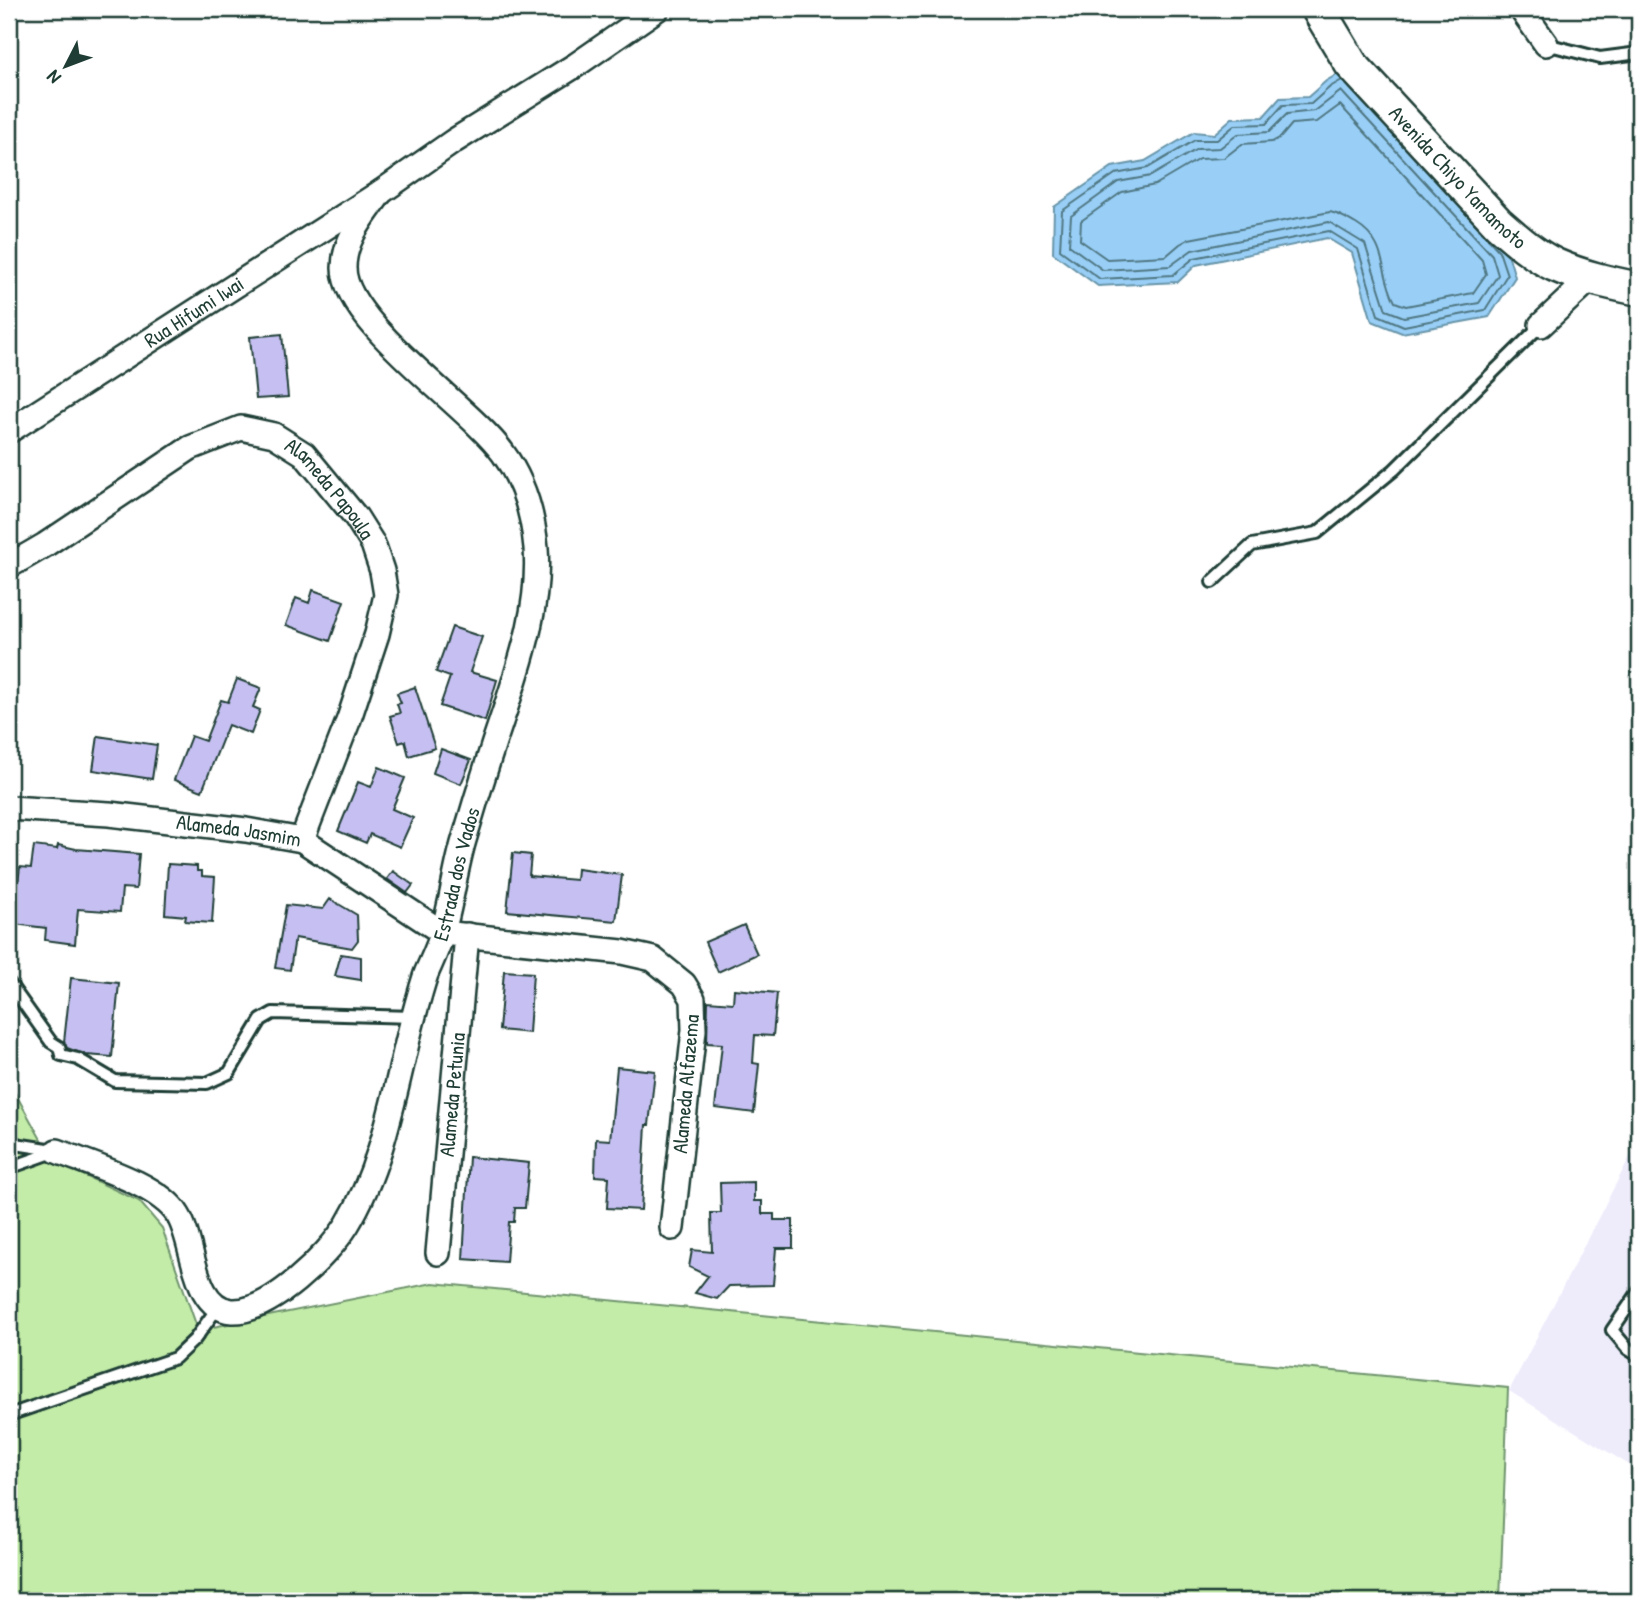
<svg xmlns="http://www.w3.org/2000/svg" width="1648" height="1610" viewBox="0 0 1648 1610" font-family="'Patrick Hand',sans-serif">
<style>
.built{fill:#eeecfb}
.green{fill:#c2eca8;stroke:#70946e;stroke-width:2}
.water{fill:#99cff7;stroke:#6895a9;stroke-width:2}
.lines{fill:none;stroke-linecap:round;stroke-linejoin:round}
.shore{stroke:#507782;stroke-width:2}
.building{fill:#c6c0f2;stroke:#1f3d34;stroke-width:2}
.lane-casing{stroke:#1f3d34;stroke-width:16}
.street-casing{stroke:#1f3d34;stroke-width:28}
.secondary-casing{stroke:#1f3d34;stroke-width:37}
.lane{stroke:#fff;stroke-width:10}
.street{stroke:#fff;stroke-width:23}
.secondary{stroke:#fff;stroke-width:32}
.labels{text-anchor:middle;stroke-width:6;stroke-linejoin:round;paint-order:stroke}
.street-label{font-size:21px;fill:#1f3d34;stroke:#fff}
</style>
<rect width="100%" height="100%" fill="#fff"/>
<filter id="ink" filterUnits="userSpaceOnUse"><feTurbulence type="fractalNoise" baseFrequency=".0143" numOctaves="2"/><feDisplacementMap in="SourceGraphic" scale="14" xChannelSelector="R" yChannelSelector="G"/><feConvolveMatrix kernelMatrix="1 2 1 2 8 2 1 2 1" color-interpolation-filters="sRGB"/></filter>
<g filter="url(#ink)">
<path class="built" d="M1639,1139V1471L1509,1391Z"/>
<path class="green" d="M9,1082L53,1161L139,1201L162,1228L198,1330L433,1283L1508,1388L1500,1601H9Z"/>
<path class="water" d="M1345,70L1506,247L1515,277L1489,317L1402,333L1372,321L1352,253L1327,238L1196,265L1178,282L1098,286L1053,253L1054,207L1112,167L1145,161L1194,132L1214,134L1232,118L1263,117L1280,98L1308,97L1326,81Z"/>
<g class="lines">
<path class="shore" d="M1342,80L1330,87L1311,104L1283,105L1266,124L1235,125L1217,140H1195L1148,168L1115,174L1062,211L1060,250L1100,279L1173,275L1194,258L1329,231L1358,249L1378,315L1404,326L1485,310L1507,275L1499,251L1479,229
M1341,91L1492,255L1498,275L1479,303L1404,317L1386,310L1365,244L1329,222L1192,250L1170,266L1103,270L1069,245L1071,216L1118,182L1151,176L1197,149L1220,148L1238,134L1269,132L1287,114L1315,111Z
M1340,105L1482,260L1486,274L1473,293L1406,306L1395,302C1379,272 1389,244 1356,224C1347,219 1340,214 1330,212L1189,239L1180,244L1166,256L1107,259L1080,240L1081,221L1122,192L1155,185L1199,159L1224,158L1242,144L1272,142L1281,137L1292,124L1317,122Z"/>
</g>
<path class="building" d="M282,334L288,397L256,399L250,337Z
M313,590L344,601L330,641L286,625L296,598L309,603Z
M452,627L482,637L470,672L497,680L485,721L440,706L450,677L436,672Z
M237,679L261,688L253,707L260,710L251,734L228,725L202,791L174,780L191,736L205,741L221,700L228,702Z
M415,687L435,748L409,756L405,741L399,743L390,716L400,713L397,704L401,703L397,693Z
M98,736L157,745L152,779L93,770Z
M441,749L471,760L461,784L433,773Z
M379,767L405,778L392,809L413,818L400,847L370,834L366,843L338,831L358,782L371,787Z
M58,845L76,849L139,854L136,889L122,888L120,912L78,909L75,944L45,940L46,928L13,924L20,867L31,868L34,846L57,849Z
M513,853L531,855L529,876L576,880L577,869L622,875L616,921L507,911Z
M168,864L197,866V871H202V876L215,877L212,923L185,921L186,916L165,914Z
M393,871L413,885L407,893L387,879Z
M330,899L357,915L358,940L352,948L295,938L290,970L275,968L286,905L323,909Z
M744,925L757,954L718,972L705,942Z
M341,954L361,957V980L335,976Z
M504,971L533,973L529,1033L499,1030Z
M71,978L119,983L112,1057L86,1055L67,1048L64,1042Z
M734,989L777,993L773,1036L755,1035L753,1063L759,1064L754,1113L715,1108L722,1044L707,1043L708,1001L733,1003Z
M617,1067L655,1071L649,1125H646L641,1210L607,1208L609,1177L595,1176L596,1139L610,1140Z
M469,1157L529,1163L525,1208H515L514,1222H509L506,1262L463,1259Z
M754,1182V1201H762V1214H774V1220H793V1248H776L773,1285L729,1286L717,1299L695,1293L708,1276L689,1267L692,1250L712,1252L711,1213H721L720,1183Z"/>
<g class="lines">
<defs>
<path id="lane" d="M1546,44L1600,58L1639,53
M1212,582L1252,545L1317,533L1394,470L1541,325
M9,983L51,1042L59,1047L61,1055L78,1059L115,1081L207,1083L229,1073L261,1020L273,1013L414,1017
M9,1143L54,1150
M9,1168L57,1151
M1639,1291L1612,1330L1628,1349L1639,1356
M9,1415L175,1358L195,1339L218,1307"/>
<g id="street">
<path d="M1521,9L1546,44"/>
<path d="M1541,325L1590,279"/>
<path id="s1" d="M9,431L381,192L454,141L576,65L657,9"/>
<path id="s2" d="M9,566L45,545L190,448L241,428L274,435L304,454L356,517L373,544L382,571L386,595L377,634L349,719L302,840"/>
<path id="s3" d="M9,808L109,814L246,830L302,840L443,933L622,952L653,959L684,984L693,999L694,1030L672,1228"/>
<path id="s4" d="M57,1151C91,1165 159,1184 178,1215C195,1242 192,1308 232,1311C270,1313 328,1255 347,1225C384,1164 395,1088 413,1019C417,1004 421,989 426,974C432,960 439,946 443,931C452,901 455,870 464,840C477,795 491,751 506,707C523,655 540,603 536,548C533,515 523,480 503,453C469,406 344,323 344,268C344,238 365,215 381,192"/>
<path id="s5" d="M438,1253L467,935"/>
</g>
<g id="secondary">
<path id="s6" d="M1318,9L1351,64L1498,223C1515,238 1534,255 1555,265C1582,277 1610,283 1639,289"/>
</g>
</defs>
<use href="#lane" class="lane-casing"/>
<use href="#street" class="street-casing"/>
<use href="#secondary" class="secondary-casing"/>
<use href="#lane" class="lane"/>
<use href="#street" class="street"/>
<use href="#secondary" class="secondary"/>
</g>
</g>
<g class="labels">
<g class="street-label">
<text dy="7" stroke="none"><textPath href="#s6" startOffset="220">Avenida Chiyo Yamamoto</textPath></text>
<text dy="7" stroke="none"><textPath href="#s1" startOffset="220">Rua Hifumi Iwai</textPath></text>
<text dy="7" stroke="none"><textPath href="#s2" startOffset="383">Alameda Papoula</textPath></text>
<text dy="7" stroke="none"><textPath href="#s3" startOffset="231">Alameda Jasmim</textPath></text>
<text dy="7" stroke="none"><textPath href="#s4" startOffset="772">Estrada dos Vados</textPath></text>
<text transform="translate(686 1084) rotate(-85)" y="7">Alameda Alfazema</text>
<text dy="7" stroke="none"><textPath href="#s5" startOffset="159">Alameda Petunia</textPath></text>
</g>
</g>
<rect width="1648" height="1610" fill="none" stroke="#fff" stroke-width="35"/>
<rect x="18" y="18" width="1613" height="1575" fill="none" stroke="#1f3d34" stroke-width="2.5" filter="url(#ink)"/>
<g transform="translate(66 66) rotate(228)" stroke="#ffffff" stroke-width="5" paint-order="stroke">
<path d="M0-5L12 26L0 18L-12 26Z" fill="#1f3d34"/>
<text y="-10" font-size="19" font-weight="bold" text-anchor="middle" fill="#1f3d34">N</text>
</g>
</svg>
